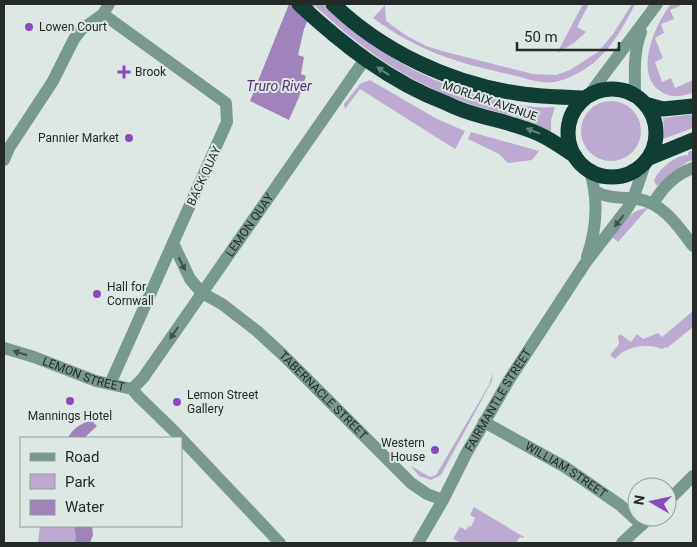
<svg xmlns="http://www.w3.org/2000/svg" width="697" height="547" viewBox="0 0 697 547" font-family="Roboto,sans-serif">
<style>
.green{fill:#bdaad0}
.water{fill:#a183bc}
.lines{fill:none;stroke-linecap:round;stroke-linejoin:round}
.minor{stroke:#779990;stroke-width:12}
.highway{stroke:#0e3e34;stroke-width:15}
.oneway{fill:#61827b}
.oneway2{fill:#42504c}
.poi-dot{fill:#8c49bd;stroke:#dde8e5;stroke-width:2}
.labels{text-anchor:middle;stroke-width:4;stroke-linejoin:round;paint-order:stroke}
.poi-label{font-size:12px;fill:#252928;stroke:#dde8e5;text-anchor:start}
.street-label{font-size:12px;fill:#252928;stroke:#dde8e5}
.water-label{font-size:14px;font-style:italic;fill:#583077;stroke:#dde8e5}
</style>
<rect width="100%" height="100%" fill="#dde8e5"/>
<path class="green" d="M315,4H323C376,52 424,83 494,99C514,104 535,109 555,107L551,120V132C524,115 493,113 464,102C405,80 360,48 314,5Z
M583,4H589L577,27L586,32L574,43L557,53Z
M632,4H635C622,30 606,59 578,73C571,77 562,81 553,82C539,84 526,78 512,75C458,63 419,52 373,18L385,5L386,21L407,36L426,46L442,51L533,74L556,75L570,70L598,52L613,34Z
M671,4H679L680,6L670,10L674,19L661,24L664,33L655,38L663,58L655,62L662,82L671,78L675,88L693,80V93C687,94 680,97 674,96C667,96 661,92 656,88C636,67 656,23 671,4Z
M370,80L437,119L465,131L455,149L360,89L345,109L344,104L360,84Z
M581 131a30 30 0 1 1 60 0a30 30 0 1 1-60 0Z
M693,114V128L663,139L664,129L663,118Z
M471,132L539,151L532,160L508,163L499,154L468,139Z
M693,150V160L687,162L657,186L654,181C658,169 677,154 688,155V152Z
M648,208L618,242L612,237C622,224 629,210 648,208Z
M693,311V327L667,348L666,347L662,349C648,343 625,346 615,359L610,355L619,344L618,337L620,334L631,342L637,334L643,339L658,333L662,337Z
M493,372L492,381L441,475L431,480L419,476L411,466L430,477L436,475L489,385Z
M474,507L524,537L523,538L520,537L516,543H462L453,539L460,527L466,530L469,526L471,527L475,518L470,515Z
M40,526H74C76,532 78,538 74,543H38Z"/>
<path class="water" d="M289,4H315L304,29L298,55L304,57L301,74L306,76L299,97L289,120L250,101Z
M92,421L97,426L84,438H68C72,429 82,422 92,421Z
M74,526H92L93,535L90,543H74L76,538Z"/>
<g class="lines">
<g class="minor">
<path id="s1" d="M103,14L226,103L227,122L173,243L190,279L202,293L222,304L257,331L282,354L411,483L427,494L443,500"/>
<path d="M588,96L657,4"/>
<path d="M635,96C635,74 633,53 641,32"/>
<path d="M4,160L9,148L53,81L74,39L81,30L103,14L109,4"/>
<path d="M595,191C608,199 623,197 638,199C663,203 679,227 693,246"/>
<path d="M653,204C662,188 676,174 693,168"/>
<path d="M587,257C597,228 599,201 590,171"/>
<path id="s2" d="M4,348L34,357L96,381L132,389L139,397L175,432L280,543"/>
<path d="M110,384L173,243"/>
<path id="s3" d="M132,389L143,378L365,59"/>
<path id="s4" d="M484,422L565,467L620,505L642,525"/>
<path d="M667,502L693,476"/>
<path id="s5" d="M418,543L443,500L466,454L509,380L586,262L627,209L633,199L646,161"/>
<path d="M622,543L650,517"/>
</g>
<path class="highway" d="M299,4C342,44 390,82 446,103C456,108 467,112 478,115C498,121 520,125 539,134C552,140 563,148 575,156
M333,4C382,51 449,83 516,93C539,97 562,97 585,98
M568 133a44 44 0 1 1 88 0a44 44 0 1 1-88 0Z
M645,104L663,109L693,106
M649,158L693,140"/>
</g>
<defs><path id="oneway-solid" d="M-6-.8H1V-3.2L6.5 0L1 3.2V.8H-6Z" transform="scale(1.25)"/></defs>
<g class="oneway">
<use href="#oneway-solid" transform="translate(383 71) rotate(-147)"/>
<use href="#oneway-solid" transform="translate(533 131) rotate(-159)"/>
</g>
<g class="oneway2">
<use href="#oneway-solid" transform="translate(619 221) rotate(128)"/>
<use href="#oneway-solid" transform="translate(182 264) rotate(63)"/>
<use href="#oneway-solid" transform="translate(174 333) rotate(125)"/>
<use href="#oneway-solid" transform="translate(20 353) rotate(-163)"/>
</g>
<g class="poi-dot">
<circle cx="29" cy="27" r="5"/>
<path d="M121.5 64.5h5v5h5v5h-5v5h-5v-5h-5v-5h5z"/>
<circle cx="129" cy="138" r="5"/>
<circle cx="97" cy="294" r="5"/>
<circle cx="70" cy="401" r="5"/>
<circle cx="177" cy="402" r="5"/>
<circle cx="435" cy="450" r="5"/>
</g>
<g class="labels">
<g class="poi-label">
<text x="39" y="31">Lowen Court</text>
<text x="135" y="76">Brook</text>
<text x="119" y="142" text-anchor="end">Pannier Market</text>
<text x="107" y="291">Hall for<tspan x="107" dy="14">Cornwall</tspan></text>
<text x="187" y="399">Lemon Street<tspan x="187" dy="14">Gallery</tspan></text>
<text x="70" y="420" text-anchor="middle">Mannings Hotel</text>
<text x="425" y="447" text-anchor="end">Western<tspan x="425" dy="14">House</tspan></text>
</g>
<g class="street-label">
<text transform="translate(490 101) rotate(19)" y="4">MORLAIX AVENUE</text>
<text transform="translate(204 176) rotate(-65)" y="4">BACK QUAY</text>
<text dy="4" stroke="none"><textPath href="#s3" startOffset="202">LEMON QUAY</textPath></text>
<text dy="4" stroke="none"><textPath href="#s2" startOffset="84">LEMON STREET</textPath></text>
<text dy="4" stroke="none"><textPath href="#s1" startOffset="521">TABERNACLE STREET</textPath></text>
<text dy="4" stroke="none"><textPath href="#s5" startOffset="164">FAIRMANTLE STREET</textPath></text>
<text dy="4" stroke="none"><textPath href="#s4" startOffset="95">WILLIAM STREET</textPath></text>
</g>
<g class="water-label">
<text x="279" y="91">Truro River</text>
</g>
</g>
<rect width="697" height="547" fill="none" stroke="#252928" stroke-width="10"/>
<rect x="20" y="437" width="162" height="90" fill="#dde8e5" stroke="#939c99"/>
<rect x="30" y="453" width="25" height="8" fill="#779990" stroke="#939c99"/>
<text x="65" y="462" font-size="15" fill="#252928">Road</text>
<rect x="30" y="474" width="25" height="15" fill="#bdaad0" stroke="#939c99"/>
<text x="65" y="487" font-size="15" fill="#252928">Park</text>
<rect x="30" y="500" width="25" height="15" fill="#a183bc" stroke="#939c99"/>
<text x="65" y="512" font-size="15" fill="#252928">Water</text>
<g transform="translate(652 502) rotate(279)"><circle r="24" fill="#dde8e5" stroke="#939c99"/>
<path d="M0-4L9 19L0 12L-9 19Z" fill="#8c49bd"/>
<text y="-8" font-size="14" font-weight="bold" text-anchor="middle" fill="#252928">N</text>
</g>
<path d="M517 42v8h102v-8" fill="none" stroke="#252928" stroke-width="2.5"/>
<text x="524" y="42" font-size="15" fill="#252928" stroke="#dde8e5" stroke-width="4" paint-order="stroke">50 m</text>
</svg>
